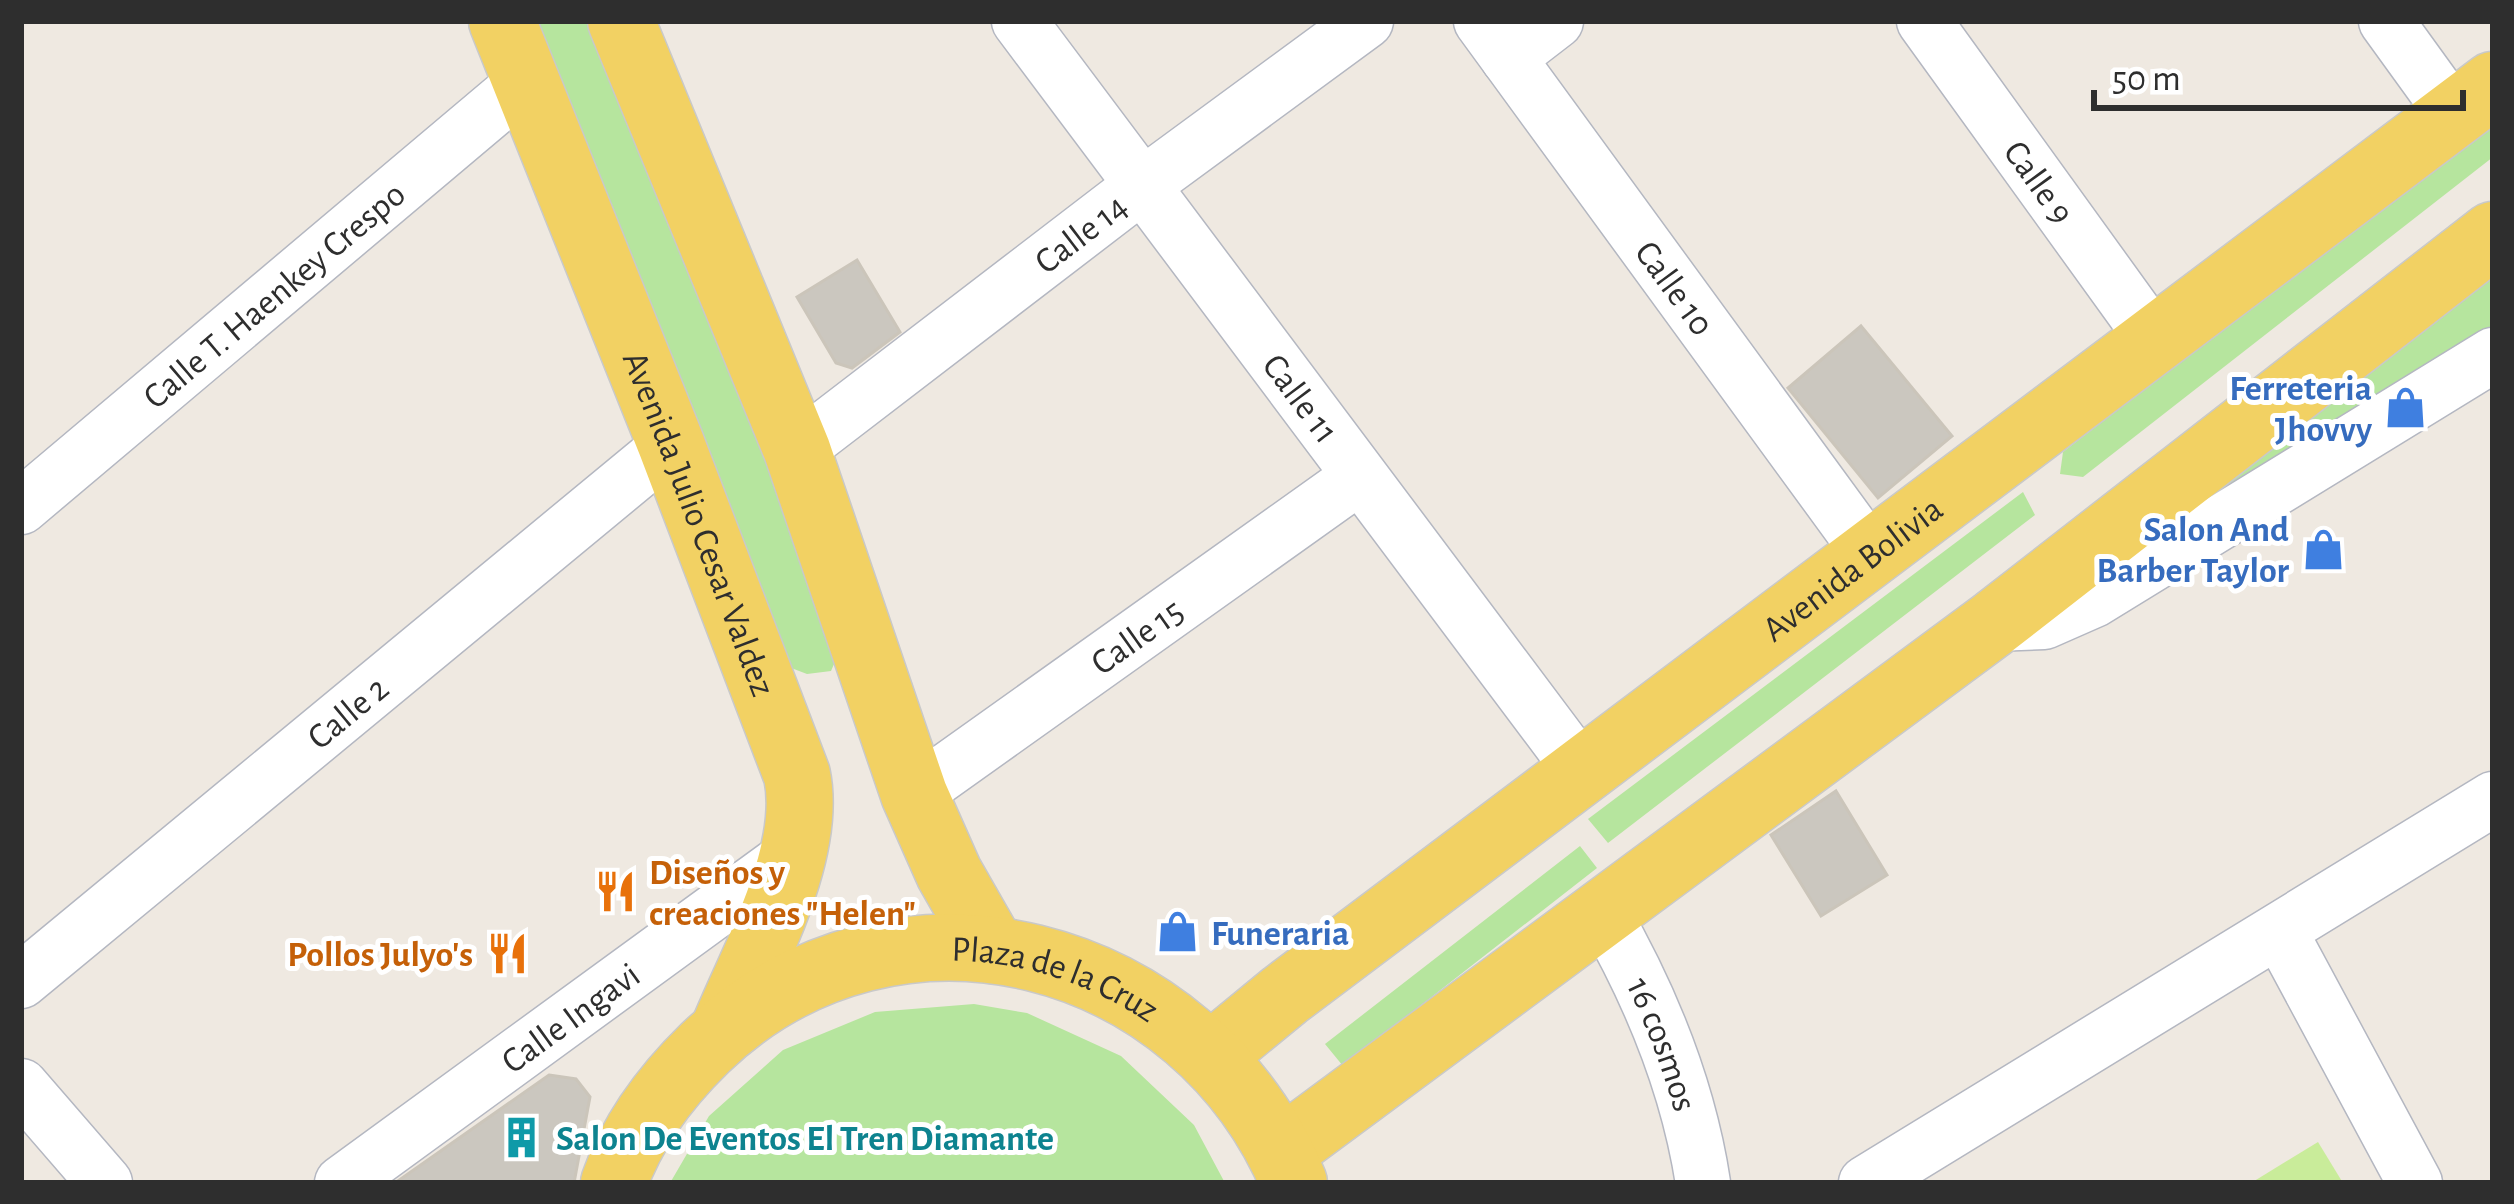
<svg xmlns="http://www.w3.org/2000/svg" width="2514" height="1204" viewBox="0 0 2514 1204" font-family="'Alegreya Sans',sans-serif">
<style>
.green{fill:#b6e59e}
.pitch{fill:#c9ec9a}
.building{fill:#cbc7bf;stroke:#cbc5ba;stroke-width:3}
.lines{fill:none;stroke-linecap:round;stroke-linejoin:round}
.minor-casing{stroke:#b4b7c1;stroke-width:57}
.major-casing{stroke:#c9c9c9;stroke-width:69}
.minor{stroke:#fff;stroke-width:54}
.major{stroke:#f2d163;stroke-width:66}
.labels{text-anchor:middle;stroke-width:10;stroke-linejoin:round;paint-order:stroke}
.street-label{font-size:36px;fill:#2e2e2e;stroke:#fff}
.shop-label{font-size:36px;font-weight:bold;fill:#366cbe;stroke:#fff;text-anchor:end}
.food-label{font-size:36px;font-weight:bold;fill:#c56008;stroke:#fff;text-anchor:start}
.culture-label{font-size:36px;font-weight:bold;fill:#0d838f;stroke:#fff;text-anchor:start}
</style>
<rect width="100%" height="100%" fill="#efe9e1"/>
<path class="green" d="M526,21H593L812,557L840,650L831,671L807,674L786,666Z
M2493,120V157L2083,477L2060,474L2063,452Z
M2493,264V328L2104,574Z
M2023,492L2035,515L1608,843L1588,819Z
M1580,846L1597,868L1343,1066L1325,1044Z
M974,1004L1027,1013L1121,1056L1194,1125L1225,1183H670L709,1116L783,1050L875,1012Z"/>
<path class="pitch" d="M2318,1142L2343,1183H2251Z"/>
<path class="building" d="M857,260L900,332L852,368L836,363L797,297Z
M1861,326L1952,436L1878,498L1788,388Z
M1836,791L1887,875L1821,916L1771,835Z
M549,1075L576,1079L590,1097L574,1183H395Z"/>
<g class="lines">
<defs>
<g id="minor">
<path id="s1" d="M1019,21L1583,773"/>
<path id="s2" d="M1481,21L1871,555"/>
<path id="s3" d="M1924,21L2155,341"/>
<path d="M2386,21L2454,115"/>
<path d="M1508,58L1556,21"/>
<path id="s4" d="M797,450L1140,187L1366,21"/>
<path id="s5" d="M21,507L525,82"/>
<path d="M1993,624L2044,622L2094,600L2493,355"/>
<path id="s6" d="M914,794L1359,477"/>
<path id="s7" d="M1602,911C1651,996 1688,1085 1703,1183"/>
<path d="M2280,932L2415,1183"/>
<path id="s8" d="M21,981L671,444"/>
<path d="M21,1086L105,1183"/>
<path id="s9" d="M342,1183L796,852"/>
<path d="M1866,1183L2493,799"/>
</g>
<g id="major">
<path id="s10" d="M502,21L671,444L797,775C813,853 754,956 724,1029"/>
<path d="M621,21L797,450L914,794L949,873L993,950"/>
<path id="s11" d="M1212,1055L1285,995L2493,85"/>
<path d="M1281,1151L1993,624L2493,235"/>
<path id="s12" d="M614,1183C632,1131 666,1086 705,1048C896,864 1196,947 1294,1183"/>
</g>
</defs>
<use href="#minor" class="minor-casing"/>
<use href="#major" class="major-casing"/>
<use href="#minor" class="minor"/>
<use href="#major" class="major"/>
</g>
<defs>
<symbol id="shop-bare" viewBox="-9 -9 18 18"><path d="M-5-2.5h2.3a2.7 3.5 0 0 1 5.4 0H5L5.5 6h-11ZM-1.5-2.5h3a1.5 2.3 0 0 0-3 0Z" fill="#3f7fe0" stroke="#fff" stroke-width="2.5" paint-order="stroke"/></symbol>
<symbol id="restaurant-bare" viewBox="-9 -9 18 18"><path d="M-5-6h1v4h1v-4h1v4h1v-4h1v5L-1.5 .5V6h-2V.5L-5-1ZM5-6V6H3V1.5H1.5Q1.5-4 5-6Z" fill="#e8710a" stroke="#fff" stroke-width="2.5" paint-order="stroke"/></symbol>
<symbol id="building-bare" viewBox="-9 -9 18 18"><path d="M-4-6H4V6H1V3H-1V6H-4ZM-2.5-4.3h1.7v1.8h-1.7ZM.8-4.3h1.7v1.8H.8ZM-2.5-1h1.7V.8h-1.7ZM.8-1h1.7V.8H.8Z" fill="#0f9aa8" stroke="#fff" stroke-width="2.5" paint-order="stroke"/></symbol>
</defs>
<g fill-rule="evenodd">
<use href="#shop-bare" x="2376" y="378" width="59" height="59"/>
<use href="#shop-bare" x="2294" y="520" width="59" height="59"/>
<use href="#restaurant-bare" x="586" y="862" width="59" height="59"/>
<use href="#shop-bare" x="1148" y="902" width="59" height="59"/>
<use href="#restaurant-bare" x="478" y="924" width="59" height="59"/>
<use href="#building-bare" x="492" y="1108" width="59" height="59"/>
</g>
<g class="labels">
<g class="street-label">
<text dy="13" stroke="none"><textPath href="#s3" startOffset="198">Calle 9</textPath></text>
<text dy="13" stroke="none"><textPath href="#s4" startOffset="357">Calle 14</textPath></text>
<text dy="13" stroke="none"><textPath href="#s2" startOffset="330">Calle 10</textPath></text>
<text dy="13" stroke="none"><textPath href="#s5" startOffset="330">Calle T. Haenkey Crespo</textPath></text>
<text dy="13" stroke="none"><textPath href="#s1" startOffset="471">Calle 11</textPath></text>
<text dy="13" stroke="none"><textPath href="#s10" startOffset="540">Avenida Julio Cesar Valdez</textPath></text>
<text dy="13" stroke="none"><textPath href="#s11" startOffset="804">Avenida Bolivia</textPath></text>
<text dy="13" stroke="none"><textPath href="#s6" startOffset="273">Calle 15</textPath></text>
<text dy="13" stroke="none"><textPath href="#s8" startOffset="423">Calle 2</textPath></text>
<text dy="13" stroke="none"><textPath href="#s12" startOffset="546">Plaza de la Cruz</textPath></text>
<text dy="13" stroke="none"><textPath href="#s9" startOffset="282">Calle Ingavi</textPath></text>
<text dy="13" stroke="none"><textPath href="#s7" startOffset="147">16 cosmos</textPath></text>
</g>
<g class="shop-label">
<text x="2372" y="400">Ferreteria<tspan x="2372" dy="41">Jhovvy</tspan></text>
<text x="2289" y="541">Salon And<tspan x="2289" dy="41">Barber Taylor</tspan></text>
<text x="1211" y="945" text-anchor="start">Funeraria</text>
</g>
<g class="food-label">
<text x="649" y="884">Diseños y<tspan x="649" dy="41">creaciones "Helen"</tspan></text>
<text x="473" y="966" text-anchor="end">Pollos Julyo's</text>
</g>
<g class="culture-label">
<text x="556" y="1150">Salon De Eventos El Tren Diamante</text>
</g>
</g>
<rect width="2514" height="1204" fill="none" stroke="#2e2e2e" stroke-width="48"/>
<path d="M2094 90v18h369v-18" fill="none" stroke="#2e2e2e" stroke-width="6"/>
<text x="2112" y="90" font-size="36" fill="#2e2e2e" stroke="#ffffff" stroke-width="9" paint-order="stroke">50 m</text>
</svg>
